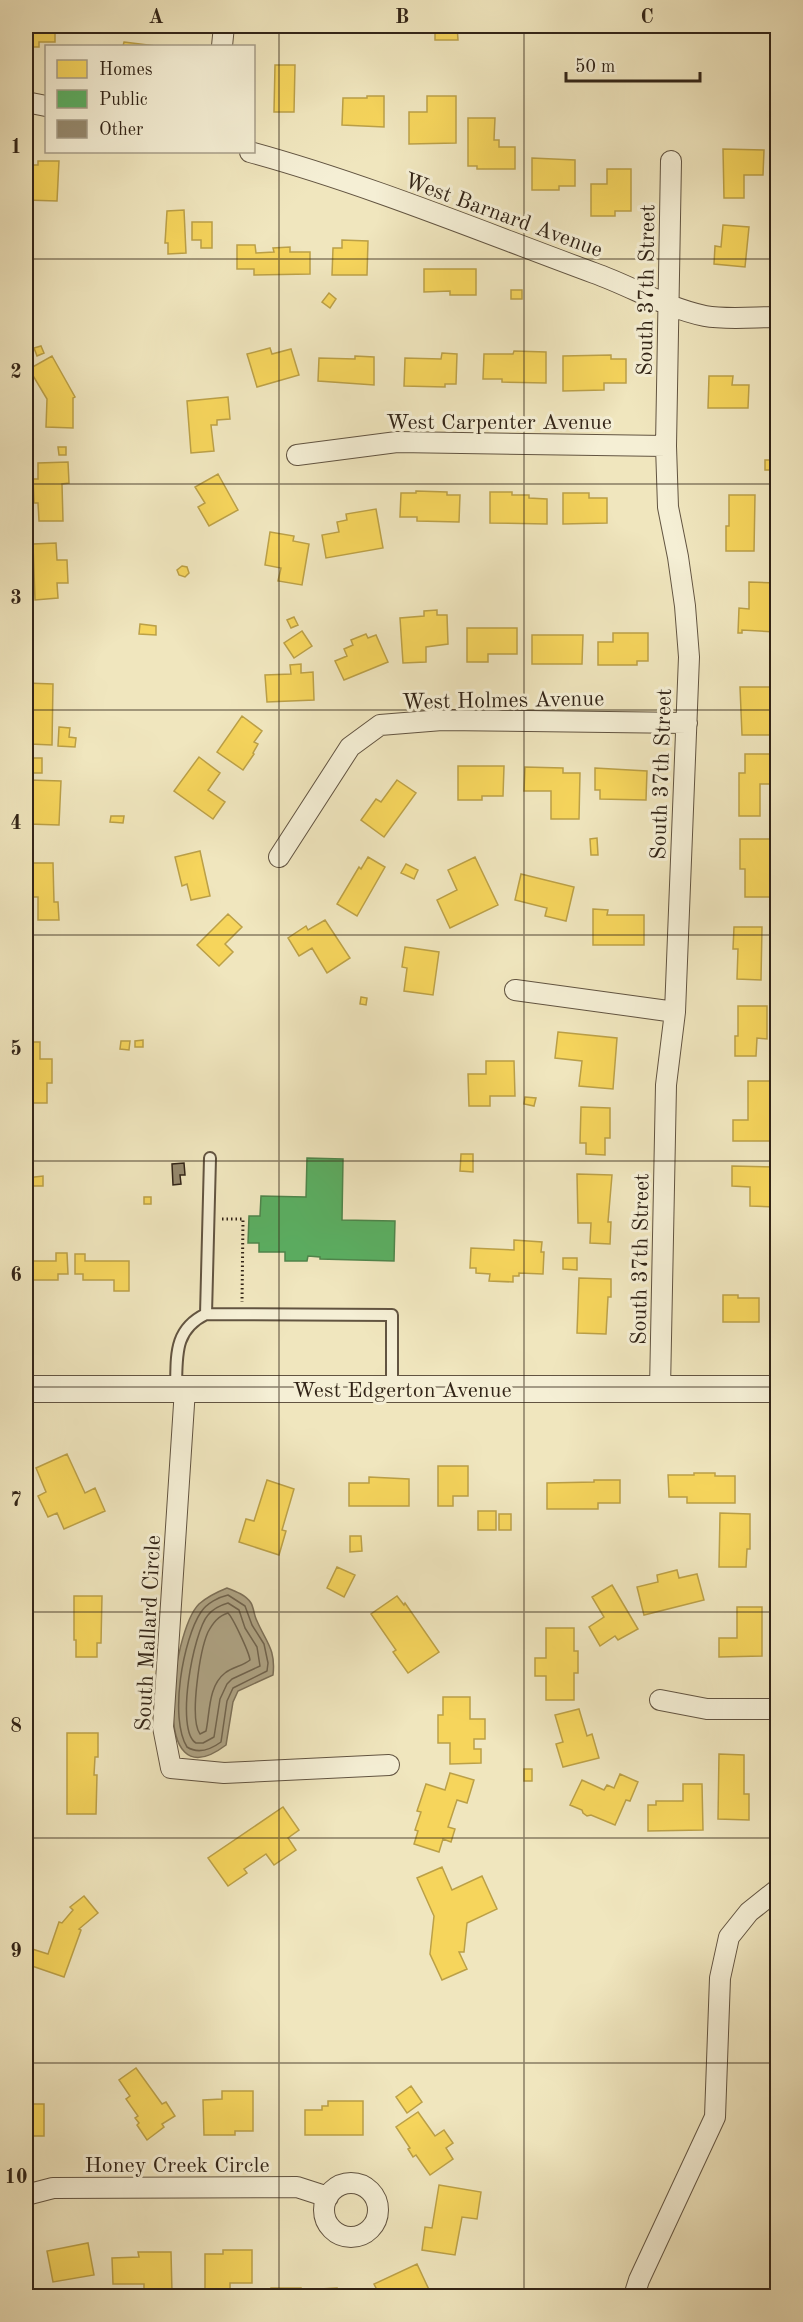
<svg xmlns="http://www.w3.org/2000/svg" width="803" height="2322" viewBox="0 0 803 2322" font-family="'Old Standard TT',serif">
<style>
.water{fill:#afa485;stroke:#7d7159;stroke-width:1.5}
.homes{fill:#f6d55c;stroke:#bba047;stroke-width:1.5}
.public{fill:#5aae61;stroke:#4e854b;stroke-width:1.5}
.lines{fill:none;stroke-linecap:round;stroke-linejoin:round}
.shore{stroke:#70644e;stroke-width:1.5}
.building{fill:#95896e;stroke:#322417;stroke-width:1.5}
.service-casing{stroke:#625441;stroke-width:14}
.minor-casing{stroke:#625441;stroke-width:22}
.tertiary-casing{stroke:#625441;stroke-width:28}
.path{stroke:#322417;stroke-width:3;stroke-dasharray:1.5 3;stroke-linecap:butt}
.service{stroke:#f5efd5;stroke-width:10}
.minor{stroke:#f5efd5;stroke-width:20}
.tertiary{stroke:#f5efd5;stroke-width:26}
.grid{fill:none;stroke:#322417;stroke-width:1.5;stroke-opacity:0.55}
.labels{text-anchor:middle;stroke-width:6;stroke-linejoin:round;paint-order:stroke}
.street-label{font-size:22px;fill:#322417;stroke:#f5efd5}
.neatline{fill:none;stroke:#322417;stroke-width:2}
.grid-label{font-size:20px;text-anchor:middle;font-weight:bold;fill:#322417}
</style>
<rect width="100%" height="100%" fill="#f0e6be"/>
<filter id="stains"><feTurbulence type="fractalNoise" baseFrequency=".00333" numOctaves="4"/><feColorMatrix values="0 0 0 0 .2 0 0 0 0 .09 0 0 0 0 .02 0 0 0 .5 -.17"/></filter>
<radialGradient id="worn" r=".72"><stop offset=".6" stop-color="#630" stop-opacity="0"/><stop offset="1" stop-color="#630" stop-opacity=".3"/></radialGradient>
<path class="water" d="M227,1588C235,1591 246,1595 251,1603C254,1608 254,1616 257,1621C266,1642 276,1649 273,1675L238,1691L233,1702L226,1745C147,1805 172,1631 199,1604C207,1597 217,1592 227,1588Z"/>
<path class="homes" d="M26,26H55V42H39V47H26Z
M435,26H457L458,40H435Z
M124,42L156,46H123Z
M275,65H295L294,112H274Z
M367,96H384V127L342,125L343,98H367Z
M427,96H456V143L409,144V112H427Z
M468,118H495L494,140H499V147H515V169H477V166H468Z
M723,149L764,150L763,175H744V198H724Z
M532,158L575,160V186H559V190H532Z
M38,161H59L57,201L26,200V171H33V165H38Z
M607,169H631V211H615V216H591V184H607Z
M184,210L186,253L168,254V243H165L167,211Z
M192,222H212V248H201V240H192Z
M723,225L749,227L745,267L714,264L715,246L721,247Z
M342,240L368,241L367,275H332L333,248H342Z
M237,245H255L256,253L274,252L273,248L290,247V252H310V274L254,275V269H237Z
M424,269H476V295H450V291L424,292Z
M511,290H522V299H511Z
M329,293L336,299L330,308L322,302Z
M41,346L44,353L37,356L34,348Z
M270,348L272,354L291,349L299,375L257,387L247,354Z
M514,351L546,352V383L502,382V379H483L484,354H513Z
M442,353L457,354L456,384H445V387L404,386L405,358L441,359Z
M611,355V359H626V383H604V390L563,391V356Z
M52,356L75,397L73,398V428L46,427L47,399L29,369Z
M355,356L374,357V385L318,381L319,358L355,359Z
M775,372H778V417H775Z
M709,376H733L732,385H749L748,408H708Z
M228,397L230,419L217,420V425H211L214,451L191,453L187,401Z
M58,447H66V455H59Z
M765,460H777V470H765Z
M68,462L69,483L62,484L63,521H39L38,503H34L33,479H38V463Z
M218,474L238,510L209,526L198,507L205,503L195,487Z
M416,491L447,492V495H460L459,522L417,521V517H400L401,493H416Z
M490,492H512V495H529V498L547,499V524L490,523Z
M563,493H589V498H607V523L563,524Z
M729,495H755L754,551H726V526H729Z
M376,509L383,548L326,558L322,535L339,532L337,522L347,520L346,514Z
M270,532L294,536L293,541L309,544L302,585L278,581L281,568L265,565Z
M56,543L57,560H67L68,583H57L58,598L35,600L33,544Z
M182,566L187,567L189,573L185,577L179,575L177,570Z
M749,582L777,583L775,632L742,630V633H738L739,608L749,609Z
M437,610V615H447L448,644L426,647V662L403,663L400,618L424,616V611Z
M294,617L298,625L291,628L287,620Z
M140,624L156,626V635L139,634Z
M467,628H517V654H488V662H467Z
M302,631L312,646L294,658L284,643Z
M613,633H648V661H637V665H598V642H613Z
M366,634L368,638L376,635L388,662L344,680L335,661L347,656L344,649L353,645L351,640Z
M532,635H583L582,664H532Z
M301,664V673L313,672L314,700L267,702L265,675L291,674L290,665Z
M26,683L53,684L52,745L30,744L31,716H26Z
M740,687H771V735H742Z
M242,716L262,731L254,742L258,744L253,753L254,754L243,770L217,752Z
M59,727L70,728L69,737L76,738L75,747L58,746Z
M745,754H778V784H760V816H739V773H745Z
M199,757L220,773L208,790L225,802L213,819L174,791Z
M32,758H42V773H31Z
M458,766H504L503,796H482V800H458Z
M525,767L563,768V773H580L579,819H551V791H524Z
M595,768L647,771L646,800L600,799V790H595Z
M29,780L61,781L59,825L28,824Z
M397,780L416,793L384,837L361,820L376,799L381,802Z
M111,816H124L123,823L110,822Z
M597,838L598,855H591L590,839Z
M740,839H776V864H772V875H778V897H745V869H740Z
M200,851L210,896L191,900L187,884L182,886L175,857Z
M368,857L385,867L357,916L337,904L359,867L361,869Z
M475,857L498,905L450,928L437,900L457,890L448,870Z
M28,863H53L54,902H58L59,920H38V897H26Z
M406,864L418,870L414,879L401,873Z
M521,874L574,887L566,921L545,916L547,908L515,900Z
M593,909L608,910L607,915H644V945H593Z
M228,914L242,927L225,944L233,952L219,966L197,945Z
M325,920L350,958L327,973L312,948L299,956L288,938L306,926L308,930Z
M734,927H762L761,980L737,979L738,949H733Z
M405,947L439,952L433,995L404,991L407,968L402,967Z
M361,997L367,998L366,1005L360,1004Z
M738,1006H767V1039L757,1038L756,1056H735V1036H738Z
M558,1032L617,1038L613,1089L579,1086L582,1061L555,1058Z
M143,1040V1047H135V1041Z
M121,1041H130L129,1050L120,1049Z
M26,1042H40V1059H52V1083H47V1103H26Z
M486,1061H514L515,1096H490V1106H469L468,1074H486Z
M748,1081H776V1141H733V1120H748Z
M525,1097L536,1098L534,1106L524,1104Z
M581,1107L610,1108V1138H605V1155L586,1154V1143H580Z
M461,1154H473V1172L460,1171Z
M732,1166L778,1167L776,1207L750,1206V1187L732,1186Z
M577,1174L612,1175L608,1222H611L610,1244L590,1243L591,1223H578Z
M43,1176V1186H32L33,1196L26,1197V1178Z
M144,1197H151V1204H144Z
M514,1240L542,1242L541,1252H544L543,1274L519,1273V1276H513V1282L489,1281L490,1274L476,1273V1268H470L471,1248L514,1250Z
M56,1253H67L68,1274H58V1280H28L29,1291H26V1261H56Z
M75,1254H85V1261H129V1291H114V1280H83V1274H75Z
M563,1258H577V1270L563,1269Z
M579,1278L611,1279V1297H608L606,1334L577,1333Z
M723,1295H738V1298H759V1322H723Z
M67,1454L85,1493L95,1488L105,1511L64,1529L57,1513L48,1517L38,1496L46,1492L36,1468Z
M438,1466H468V1496H453V1506H438Z
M694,1473H715V1476H735V1503H687V1497H669L668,1475H694Z
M369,1477L409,1479V1506H349V1483H369Z
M267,1480L294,1489L282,1530L286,1531L279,1555L239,1542L246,1519L254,1521Z
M594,1480H620V1503H598V1509H547V1483L594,1482Z
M478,1511H496V1530H478Z
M720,1513L750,1514V1549H747L746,1567H719Z
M499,1514H511V1530H499Z
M350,1536H361L362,1551L350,1552Z
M337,1567L355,1575L344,1597L327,1588Z
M677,1570L679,1578L697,1574L704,1600L644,1615L637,1587L658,1582L657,1575Z
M612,1585L638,1629L618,1640L615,1636L600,1646L589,1627L604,1617L592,1597Z
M74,1596H102L101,1643H97V1657H76V1640H74Z
M397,1596L404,1605L405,1603L439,1652L408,1673L393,1652L396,1650L371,1614Z
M737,1607H762V1656L719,1657V1638H737Z
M546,1628H574V1651H578V1673H574V1700H546V1676H535V1658H546Z
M443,1697H470V1719H485V1739H474V1749H481V1763L450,1764V1743H438V1715H443Z
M579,1709L587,1736L592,1734L599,1758L563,1767L556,1744L563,1742L555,1715Z
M67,1733H98V1757H95L94,1775H97L96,1814H67Z
M719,1754L744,1755V1794H749V1820L718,1819Z
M524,1769H532V1781H524Z
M450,1773L474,1780L467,1803L457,1800L448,1827L455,1829L451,1842L443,1839L439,1852L414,1844L418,1831L415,1830L421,1812L417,1811L426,1784L445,1790Z
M620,1774L638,1782L630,1801L626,1800L615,1825L591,1815L587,1816L583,1813L582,1810L570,1805L582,1780L604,1790L607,1785L614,1788Z
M683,1784H702L703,1830L648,1831V1805H656V1801H683Z
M283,1807L299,1830L288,1838L296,1850L274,1865L266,1854L244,1869L247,1873L228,1886L208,1858Z
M442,1867L452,1890L482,1876L497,1909L467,1923L464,1952H459L467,1969L442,1980L430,1954L434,1916L417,1878Z
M84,1896L98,1913L79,1929L81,1930L64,1977L26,1964L29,1948L48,1954L59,1922L62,1923L73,1910L70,1907Z
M136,2068L162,2104L166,2102L175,2116L162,2124L164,2127L147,2140L137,2125L139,2123L135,2118L138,2116L126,2099L130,2096L119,2080Z
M411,2086L422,2102L407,2113L396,2097Z
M222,2091H253V2131H235V2135H204L203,2100L222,2099Z
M328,2101H363V2135H305V2110H322V2106H328Z
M26,2104H44V2136H26Z
M418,2112L435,2136L444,2130L453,2143L446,2148L453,2159L430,2175L416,2155L413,2157L408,2149L410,2148L396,2127Z
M439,2185L481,2192L477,2219L462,2217L455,2255L422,2250L425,2227L432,2228Z
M88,2243L94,2275L53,2282L47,2251Z
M223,2250H252V2283H230V2296H205V2254H223Z
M138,2252H171L172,2293L144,2294V2284H113L112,2258L139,2257Z
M417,2264L431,2294L425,2296H380L374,2284Z
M271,2288H301V2290L337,2288V2296H271Z"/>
<path class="public" d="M307,1158L343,1159L342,1220L395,1221L394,1261L320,1259V1257L308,1256L307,1261H285V1252H259V1243H248L249,1216H260L261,1196L306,1197Z"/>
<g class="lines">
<path class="shore" d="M228,1595L245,1606L252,1625L264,1644L268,1663L267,1671L233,1688L227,1701L221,1742C210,1750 198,1754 187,1747C169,1718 183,1639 201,1612C207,1603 219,1597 228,1595Z
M228,1603L239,1610L245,1628L257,1647L260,1666L232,1679L227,1684L220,1699L214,1737L203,1743H196C175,1731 193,1632 208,1615C213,1609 221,1605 228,1603Z
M228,1613C233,1618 249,1652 250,1660C243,1666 232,1667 225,1673C208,1686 210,1713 206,1731L200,1734C189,1719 200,1650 208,1632C213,1623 218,1616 228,1613Z"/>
</g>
<path class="building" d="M184,1163L185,1175H180L181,1184L173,1185L172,1164Z"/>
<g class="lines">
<defs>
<path id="service" d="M206,1314L210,1158
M176,1389C177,1357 173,1330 206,1314L392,1315V1389"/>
<path id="minor" d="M222,46L224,26
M26,102L46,106
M250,152C367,184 480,231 594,273C631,286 666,308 705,316C726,320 755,317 778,317
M297,455L397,442L666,446
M279,857L350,747L380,725L442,720L687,723
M515,990L675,1012
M185,1389L163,1727L171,1768L224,1773L389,1765
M660,1389L666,1085L675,1012L689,657L685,606L678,557L668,507L666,446L671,161
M660,1700L707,1709H778
M324 2210a27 27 0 1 1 54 0a27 27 0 1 1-54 0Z
M26,2195L53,2188L297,2187L328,2197
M634,2296L639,2280L715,2117L720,1978L729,1937L749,1912L778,1889"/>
<path id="tertiary" d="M26,1389H778"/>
</defs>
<use href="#service" class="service-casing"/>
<use href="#minor" class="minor-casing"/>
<use href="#tertiary" class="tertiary-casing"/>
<path class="path" d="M222,1219H243L242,1302"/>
<use href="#service" class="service"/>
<use href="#minor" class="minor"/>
<use href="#tertiary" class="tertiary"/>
</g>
<path class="grid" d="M279,26V2296M524,26V2296M26,259H778M26,484H778M26,710H778M26,935H778M26,1161H778M26,1387H778M26,1612H778M26,1838H778M26,2063H778"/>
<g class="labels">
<g class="street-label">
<text transform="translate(504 214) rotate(20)" y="8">West Barnard Avenue</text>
<text transform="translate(645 290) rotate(-89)" y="8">South 37th Street</text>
<text x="499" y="429">West Carpenter Avenue</text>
<text transform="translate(503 699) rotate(-1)" y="8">West Holmes Avenue</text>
<text transform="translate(660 774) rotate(-88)" y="8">South 37th Street</text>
<text transform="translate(639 1259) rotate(-89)" y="8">South 37th Street</text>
<text x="402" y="1397">West Edgerton Avenue</text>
<text transform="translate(147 1633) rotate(-87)" y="8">South Mallard Circle</text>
<text x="177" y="2172">Honey Creek Circle</text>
</g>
</g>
<rect width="803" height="2322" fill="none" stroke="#f0e6be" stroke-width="66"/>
<rect x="45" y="45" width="210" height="108" fill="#f5efd5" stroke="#a79e89" stroke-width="1.5"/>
<rect x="57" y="60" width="30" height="18" fill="#f6d55c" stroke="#a79e89" stroke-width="1.5"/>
<text x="99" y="75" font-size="18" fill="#322417">Homes</text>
<rect x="57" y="90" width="30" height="18" fill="#5aae61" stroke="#a79e89" stroke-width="1.5"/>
<text x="99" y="105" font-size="18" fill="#322417">Public</text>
<rect x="57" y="120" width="30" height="18" fill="#95896e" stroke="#a79e89" stroke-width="1.5"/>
<text x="99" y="135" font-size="18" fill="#322417">Other</text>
<path d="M566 72v9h134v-9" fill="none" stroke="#322417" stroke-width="3"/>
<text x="575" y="72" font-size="18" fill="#322417" stroke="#f5efd5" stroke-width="4.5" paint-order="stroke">50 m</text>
<rect x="33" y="33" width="737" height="2256" class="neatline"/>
<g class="grid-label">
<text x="156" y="23">A</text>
<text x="402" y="23">B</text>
<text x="647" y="23">C</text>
<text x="16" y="153">1</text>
<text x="16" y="378">2</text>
<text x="16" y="604">3</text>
<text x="16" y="829">4</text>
<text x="16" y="1055">5</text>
<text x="16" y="1281">6</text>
<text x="16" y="1506">7</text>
<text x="16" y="1732">8</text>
<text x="16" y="1957">9</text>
<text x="16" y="2183">10</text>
</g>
<rect width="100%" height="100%" filter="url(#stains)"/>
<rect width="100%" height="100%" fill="url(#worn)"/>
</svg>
